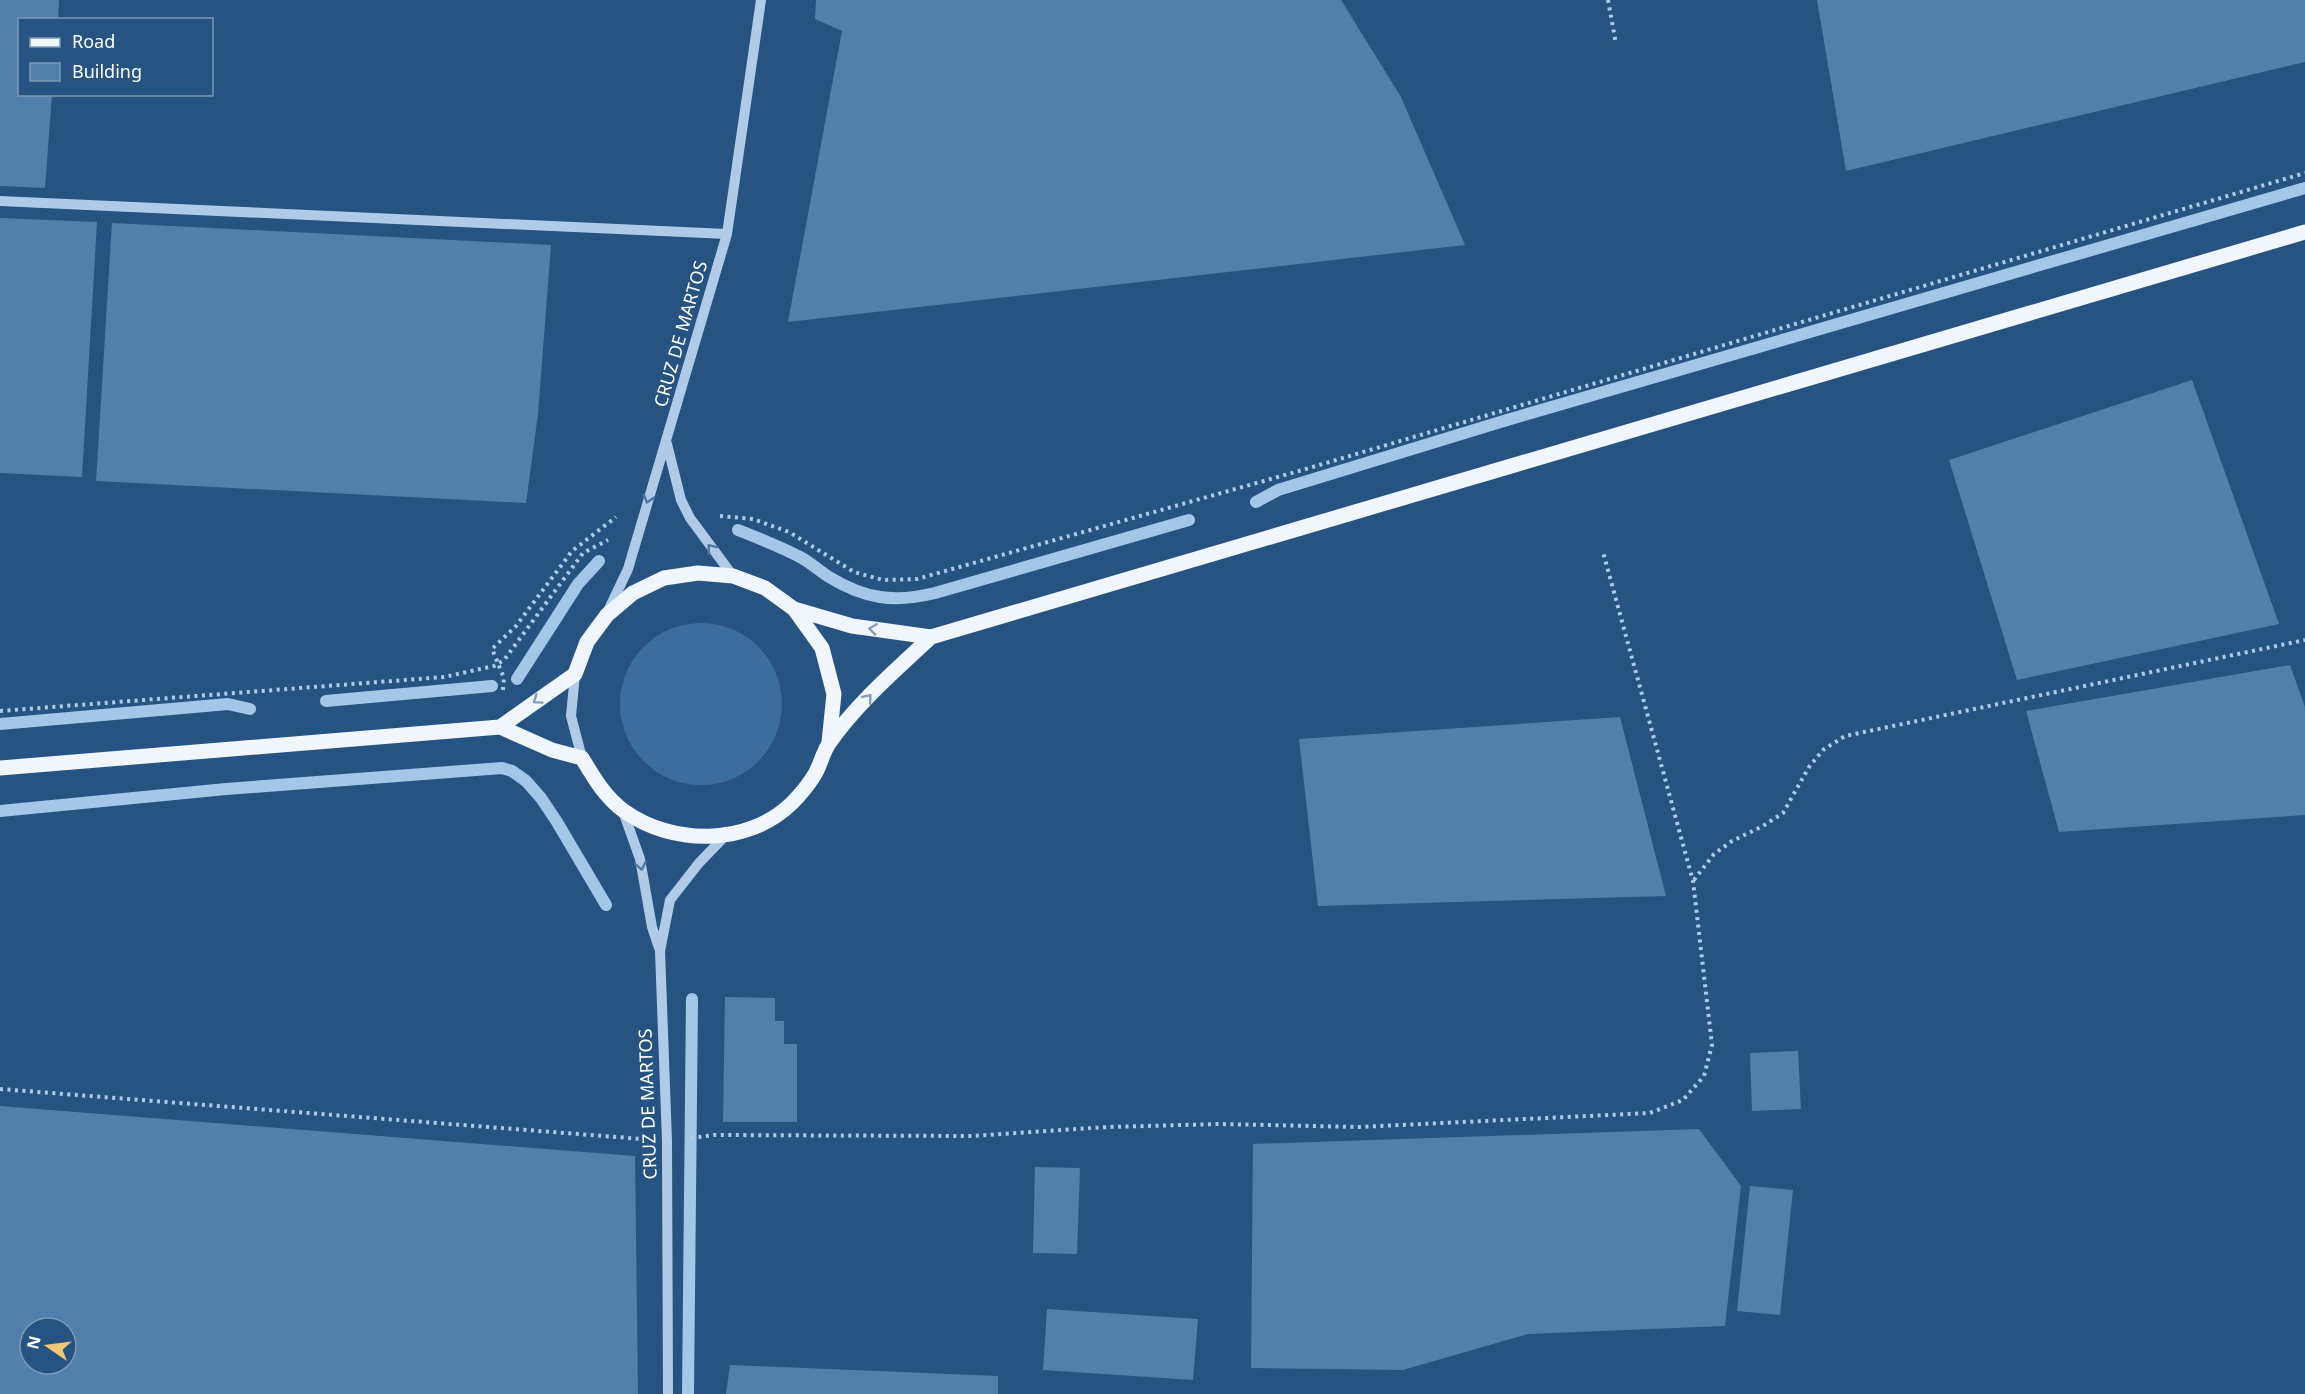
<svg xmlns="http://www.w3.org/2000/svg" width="2305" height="1394" viewBox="0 0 2305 1394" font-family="'Noto Sans',sans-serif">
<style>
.green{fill:#3c6d9f}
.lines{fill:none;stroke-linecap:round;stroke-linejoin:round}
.stream{stroke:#a4c6e7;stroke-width:12}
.building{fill:#537fac;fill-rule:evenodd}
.path{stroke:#b0cbe7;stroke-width:4;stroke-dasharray:3 4.5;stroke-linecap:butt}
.minor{stroke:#b0cbe7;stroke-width:10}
.major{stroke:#f1f6fd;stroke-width:15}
.oneway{stroke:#5077a1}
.oneway2{stroke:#829cba}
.labels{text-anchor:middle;stroke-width:5;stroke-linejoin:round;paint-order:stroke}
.street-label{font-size:18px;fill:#fff;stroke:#275383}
</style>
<rect width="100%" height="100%" fill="#275383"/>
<path class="green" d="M620 704a81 81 0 1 1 162 0a81 81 0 1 1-162 0Z"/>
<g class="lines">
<path class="stream" d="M1256,502L1278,490L1507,420L2305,188
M738,530C758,538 779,546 798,556C809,561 818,570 829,577C865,599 894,603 935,593L1189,520
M517,679L578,584L599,561
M326,701L492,686
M0,724L228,704L250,709
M0,811L226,789L502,768L512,771L526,781L541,798L557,822L606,905
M688,1394L692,999"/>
</g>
<path class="building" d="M0,0H59L58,20H20V94H52L45,188L0,186Z
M816,0H1341L1401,97L1465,245L788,322L842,31L815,19Z
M1817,0H2305V62L1846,171Z
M0,218L97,222L82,477L0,473Z
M112,223L551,245L538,414L526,503L96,481Z
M2192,380L2279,624L2017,680L1949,460Z
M2290,665L2305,707V815L2059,832L2026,711Z
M1620,717L1666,896L1318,906L1299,739Z
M725,997L775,998V1021H784V1044H797V1122H723Z
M1798,1051L1801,1109L1752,1111L1750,1053Z
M0,1106L635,1156L638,1394H0ZM30,1328H66V1364H30Z
M1699,1129L1741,1186L1725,1326L1528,1334L1403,1370L1251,1368L1253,1144Z
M1035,1167L1080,1168L1077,1254L1033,1253Z
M1750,1186L1793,1190L1780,1315L1737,1311Z
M1047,1309L1198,1319L1193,1380L1043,1370Z
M730,1365L998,1376V1394H726Z"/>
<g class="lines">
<path class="path" d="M1608,0L1616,44
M720,516L753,519L789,532L854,572L883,580L917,579L1299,471L2305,173
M503,690L504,678L492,649L516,626L572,551L616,517
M0,711L444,677L494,666L504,660L583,553L608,540
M1694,880L1714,854L1732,841L1763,826L1783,813L1809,767L1823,750L1845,736L2305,640
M0,1089L642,1139
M691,1138L714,1135L972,1136L1108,1127L1220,1124L1359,1127L1650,1113L1683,1100L1704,1076L1712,1045L1693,881L1603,552"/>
<path class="minor" d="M0,201L727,234
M667,444L681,500L690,518L733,576
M608,611L628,569L727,234L761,0
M575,674L571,716L582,758
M623,811L640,859L652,927L659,948
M668,1394L667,1141L660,951L670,900L699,863L726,835"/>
<path class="major" d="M794,609L822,648L834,694L829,742
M500,727L575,674L587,642L607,615L633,593L664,578L698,573L733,576L765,588L794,609L852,626L931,637L2305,232
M0,768L500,727L552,750L582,758C594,778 605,797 624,811C673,846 748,846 792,803C800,795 809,784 815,774C821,764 823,751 830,742C857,703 897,669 931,637"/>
</g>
<defs><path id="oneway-chevron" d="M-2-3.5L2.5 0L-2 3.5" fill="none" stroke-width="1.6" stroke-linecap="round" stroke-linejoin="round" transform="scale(1.5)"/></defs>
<g class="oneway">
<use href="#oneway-chevron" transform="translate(648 499) rotate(107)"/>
<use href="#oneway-chevron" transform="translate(711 548) rotate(-128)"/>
<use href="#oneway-chevron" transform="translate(641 866) rotate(79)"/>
</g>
<g class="oneway2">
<use href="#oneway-chevron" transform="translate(873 629) rotate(-172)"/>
<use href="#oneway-chevron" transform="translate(868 698) rotate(-49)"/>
<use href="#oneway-chevron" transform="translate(537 700) rotate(145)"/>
</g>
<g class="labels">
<g class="street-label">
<text transform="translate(681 334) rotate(-74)" y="6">CRUZ DE MARTOS</text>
<text transform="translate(648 1104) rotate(-92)" y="6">CRUZ DE MARTOS</text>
</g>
</g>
<rect x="18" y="18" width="195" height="78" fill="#275383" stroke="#7d98b5" stroke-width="1.5"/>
<rect x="30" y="38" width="30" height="9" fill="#f1f6fd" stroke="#7d98b5" stroke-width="1.5"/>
<text x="72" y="48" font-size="18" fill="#ffffff">Road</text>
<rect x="30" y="63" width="30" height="18" fill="#537fac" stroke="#7d98b5" stroke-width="1.5"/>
<text x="72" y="78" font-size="18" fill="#ffffff">Building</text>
<g transform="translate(48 1346) rotate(284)"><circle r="28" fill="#275383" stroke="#7d98b5" stroke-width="1.5"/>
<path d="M0-4.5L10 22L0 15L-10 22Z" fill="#efc775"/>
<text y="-9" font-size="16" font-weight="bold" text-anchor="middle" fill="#ffffff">N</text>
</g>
</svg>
